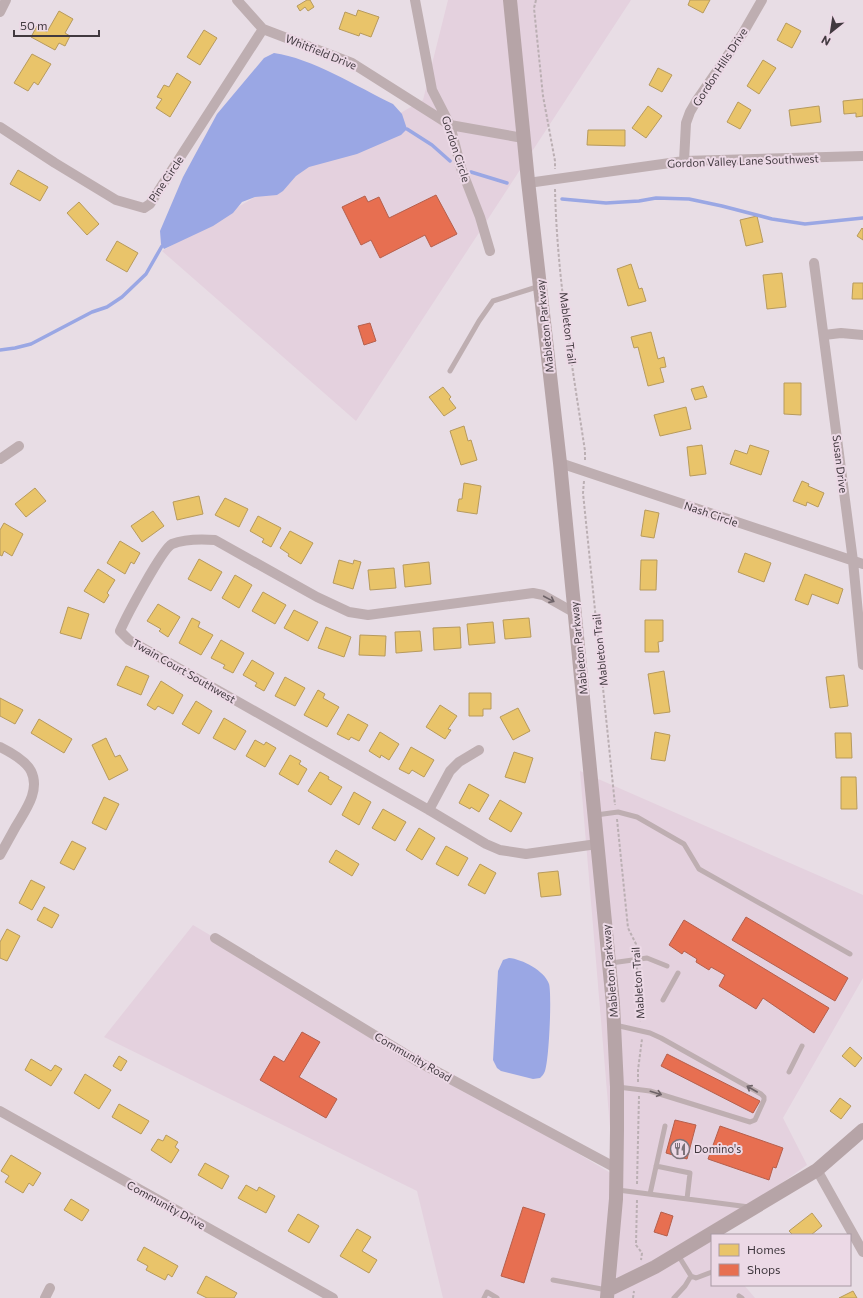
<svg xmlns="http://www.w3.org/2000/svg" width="863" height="1298" viewBox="0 0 863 1298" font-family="Commissioner,sans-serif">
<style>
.built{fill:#e4d1de}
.water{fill:#9aa7e4}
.homes{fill:#e9c46a;stroke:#b79a5d}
.shops{fill:#e76f51;stroke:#b55f4c}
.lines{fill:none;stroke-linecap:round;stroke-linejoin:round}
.stream{stroke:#9aa7e4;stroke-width:3.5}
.path{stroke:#bbafb3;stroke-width:2;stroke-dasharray:3 2;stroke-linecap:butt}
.lane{stroke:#beaeb1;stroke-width:5}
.street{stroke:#beaeb1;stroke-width:10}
.secondary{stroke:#b6a4a7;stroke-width:14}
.oneway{stroke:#6d6267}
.labels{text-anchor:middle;stroke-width:4;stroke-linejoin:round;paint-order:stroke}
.street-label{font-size:11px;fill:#41393f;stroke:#ecd9e6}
.poi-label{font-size:11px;fill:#41393f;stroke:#ecd9e6;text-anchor:start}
</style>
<rect width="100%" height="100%" fill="#e8dde5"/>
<path class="built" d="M448,0H631L356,421L162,251L423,100Z
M580,771L863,895V978L783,1118L807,1165L706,1237L712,1244V1285H744L755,1298H443L417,1191L104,1037L193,925L614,1175Z"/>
<path class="water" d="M274,53C311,58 358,87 393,104L402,114L407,129L401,135L357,154L309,167L296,176L283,191L277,195L255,197L242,202L233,213L213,226L164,249L161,244L160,231L183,177L217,114L264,58Z
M509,958C522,959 545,971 549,984C552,994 549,1061 545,1071C544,1074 542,1076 540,1078L533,1079L501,1071L497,1068L493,1060L498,971L503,960Z"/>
<path class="homes" d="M307,0H310L314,7L308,11L305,7L300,11L297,6Z
M690,0H710L703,13L688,5Z
M358,10L379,17L371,37L360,33L359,36L339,29L345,12L356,16Z
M59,11L73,19L65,33L70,36L65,46L59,43L55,50L31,37L37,26L47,32Z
M786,23L801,31L792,48L777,40Z
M204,30L217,38L200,65L187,57Z
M32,54L51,64L38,85L34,82L28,91L14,83Z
M763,60L776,68L759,94L747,86Z
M658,68L672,75L662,92L649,85Z
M177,73L191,82L170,117L156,108L162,99L157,97L164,85L169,87Z
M863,99V116L856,117V113L844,114L843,101Z
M738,102L751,110L740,129L727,122Z
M648,106L662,116L646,138L632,128Z
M819,106L821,122L791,126L789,110Z
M588,130H625V146L587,145Z
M18,170L48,187L40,201L10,184Z
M79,202L99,224L87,235L67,213Z
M757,216L763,242L746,246L740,220Z
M862,228L863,229V240L857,236Z
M117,241L138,253L127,272L106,260Z
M631,264L639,289L642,288L646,301L628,306L617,269Z
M782,273L786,307L767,309L763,275Z
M853,283H863V299H852Z
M651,332L658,359L664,357L666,367L660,368L664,382L648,386L638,347L634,348L631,337Z
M784,383H801V415L784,414Z
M703,386L707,397L695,400L691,389Z
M443,387L451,397L449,399L456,408L444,416L429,397Z
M686,407L691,429L660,436L654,415Z
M464,426L468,441L471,440L477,460L461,465L450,431Z
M702,445L706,474L690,476L687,447Z
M750,445L769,451L761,475L730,464L735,450L747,454Z
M802,481L809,484L808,486L824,493L818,507L807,502L806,506L793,501Z
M464,483L481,486L477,514L457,511L459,499H462Z
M35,488L46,501L26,517L15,504Z
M199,496L203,514L177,520L173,502Z
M225,498L248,509L239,527L215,515Z
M645,510L659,513L654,538L641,536Z
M153,511L164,526L142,542L131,526Z
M258,516L281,528L271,547L262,542L264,539L250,531Z
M4,523L23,534L12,556L4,551L2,556L0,555V530Z
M290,531L313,543L301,564L288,556L289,554L280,548Z
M120,541L140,553L134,564L131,562L125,574L107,563Z
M745,553L771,563L764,582L738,572Z
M199,559L222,572L211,591L188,579Z
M339,560L353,564L354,560L361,562L353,589L333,583Z
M641,560H657L656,590H640Z
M429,562L431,584L405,587L403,565Z
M394,568L396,588L370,590L368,570Z
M98,569L115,580L107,593L109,595L104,603L84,591Z
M805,574L843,589L838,604L812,594L808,605L795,600Z
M235,575L252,585L239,608L222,598Z
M263,592L286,605L275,624L252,611Z
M158,604L180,617L168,637L159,631L161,629L147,621Z
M68,607L89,614L81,639L60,633Z
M294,610L318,622L308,641L284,628Z
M192,618L200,622L198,627L213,635L201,655L179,643Z
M529,618L531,637L505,639L503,620Z
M645,620H663V641L658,642L659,652H645Z
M493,622L495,643L469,645L467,624Z
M326,627L351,637L344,657L318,648Z
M460,627L461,648L434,650L433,628Z
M420,631L422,651L396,653L395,632Z
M360,635L386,636L385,656L359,655Z
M221,640L244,653L233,673L223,668L225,665L211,658Z
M252,660L274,673L264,691L255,686L257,683L243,675Z
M126,666L149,676L141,695L117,685Z
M664,671L670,712L654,714L648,674Z
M844,675L848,706L830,708L826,677Z
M285,677L305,688L295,706L275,696Z
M161,681L183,695L173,714L158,706L155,710L147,705Z
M318,690L325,694L323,698L339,707L327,727L304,715Z
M469,693H491V709H483V716H469Z
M0,698L23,710L15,724L0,716Z
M196,701L212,711L199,734L182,724Z
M440,705L457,716L448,729L451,730L445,739L426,727Z
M518,708L530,731L513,740L500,717Z
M348,714L368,725L359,741L351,737L349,740L337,734Z
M224,718L246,731L235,750L213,738Z
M39,719L72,739L64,753L31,733Z
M380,732L399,744L389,760L381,755L380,758L369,751Z
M655,732L670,735L665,761L651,759Z
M835,733H851L852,758H836Z
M106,738L115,757L120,755L128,770L109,780L92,745Z
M255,740L264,745L266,742L276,748L265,767L246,756Z
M411,747L434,760L424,777L412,770L409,774L399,769Z
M514,752L533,758L525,783L505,777Z
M290,755L301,761L299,764L307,769L298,785L279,774Z
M320,772L329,777L328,779L342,787L331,805L308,791Z
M841,777H856L857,809H841Z
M469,784L489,795L479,812L471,807L470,809L459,803Z
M354,792L371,802L359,825L342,815Z
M104,797L119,804L106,830L92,823Z
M500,800L522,813L511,832L489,819Z
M383,809L406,822L395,841L372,828Z
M419,828L435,838L422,860L406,850Z
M72,841L86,848L74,870L60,863Z
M446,846L468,858L458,876L436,864Z
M336,850L359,864L352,876L329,862Z
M480,864L496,873L485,894L468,885Z
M558,871L561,895L541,897L538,873Z
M31,880L45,887L32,910L19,903Z
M44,907L59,915L52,928L37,920Z
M7,929L20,936L7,961L0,958V942Z
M850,1047L862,1058L855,1067L842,1056Z
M119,1056L127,1061L121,1071L113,1066Z
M31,1059L51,1071L55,1065L62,1069L51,1086L25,1070Z
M85,1074L111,1090L99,1109L74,1093Z
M840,1098L851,1106L841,1119L830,1111Z
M119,1104L149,1121L141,1134L112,1117Z
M166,1135L178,1142L175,1147L179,1150L171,1163L151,1150L158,1139L163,1141Z
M11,1155L41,1173L33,1186L29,1183L23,1193L5,1182L9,1176L1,1171Z
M205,1163L229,1176L222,1189L198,1175Z
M246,1185L257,1191L259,1187L275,1196L266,1213L238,1198Z
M71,1199L89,1210L82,1221L64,1210Z
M812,1213L822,1226L811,1235H793L789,1231Z
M298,1214L319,1226L309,1243L288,1231Z
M357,1229L371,1237L362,1251L377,1260L369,1273L340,1256Z
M144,1247L178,1266L172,1277L168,1274L165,1280L146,1270L148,1266L137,1260Z
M206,1276L237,1293L234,1298H207L197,1293Z
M853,1291L857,1298H839Z"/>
<path class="shops" d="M436,195L457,234L431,247L425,235L380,258L371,240L361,245L342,207L365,196L368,202L379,197L389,218Z
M370,323L376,341L364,345L358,326Z
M746,917L848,978L835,1001L732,940Z
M684,920L829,1008L814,1033L763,998L756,1009L719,986L725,975L711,967L709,970L696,962L697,959L684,951L682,954L669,945Z
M302,1032L320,1042L299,1077L337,1099L326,1118L260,1080L274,1056L284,1062Z
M667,1054L760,1101L753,1113L661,1066Z
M675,1120L696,1125L687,1159L666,1153Z
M720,1126L783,1148L776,1168L773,1167L769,1180L708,1159Z
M523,1207L545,1214L524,1283L501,1276Z
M661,1212L673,1216L667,1236L654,1232Z"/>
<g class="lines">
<path class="stream" d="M407,129L432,145L450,161
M471,172L507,183
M562,199L606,203L639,201L656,198L689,199L722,206L772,219L805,224L863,218
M0,350L15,348L31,344L92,312L107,307L122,297L146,274L162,246"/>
<path class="path" d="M536,0L534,8L543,96L555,161V169
M555,189C557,277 572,365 585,451V461
M584,481L583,493L615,805
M617,819L628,928L636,944V953
M637,967L640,1022
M638,1082V1070L642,1039
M637,1184L639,1096
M637,1200L636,1245L642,1253L641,1260
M633,1298L634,1291"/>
<path class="lane" d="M450,371L479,321L493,301L540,286
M596,815L618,812L637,817L684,844L699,869L850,954
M611,963L647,958L667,966
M663,1000L678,973
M615,1025L650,1033L661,1038L761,1094L764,1097V1100L755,1120L750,1122L650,1091L618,1087
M789,1072L802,1046
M656,1166L690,1173L687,1199
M618,1190L749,1207
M650,1194L665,1126
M678,1255L691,1276L696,1278L712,1272
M553,1280L607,1290
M739,1296L742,1298
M484,1298L487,1292L497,1298
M674,1298L685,1286L691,1276"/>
<path class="street" d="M237,0L263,29L352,63L450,125L523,138
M415,0L432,90L450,125L461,168L480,217L490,251
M0,12L6,0
M0,127L55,163L116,200L144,208L150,204L263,29
M684,161L686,123L690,112L697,100L743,33L762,0
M528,183L684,161L863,156
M814,263L853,561L863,665
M824,335L841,333L863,335
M0,459L19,446
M560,463L863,564
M575,613L543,595L533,593L368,615L349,612L317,597L215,540C202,539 185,539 172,544C162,549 126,617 120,631L129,640L429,810L486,844L500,850L526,854L597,844
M0,747C10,752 26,761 31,771C41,791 24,812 15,828C10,837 5,846 0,855
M429,810L450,771L459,762L479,750
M215,938L417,1061L616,1168
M0,1111L333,1298
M817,1170L863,1252
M45,1298L50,1288"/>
<path class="secondary" d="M510,0L528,181L560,463L613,1004L617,1087V1130L616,1199L607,1298
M608,1290L655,1267L817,1170L863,1130"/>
</g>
<defs><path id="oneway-shaft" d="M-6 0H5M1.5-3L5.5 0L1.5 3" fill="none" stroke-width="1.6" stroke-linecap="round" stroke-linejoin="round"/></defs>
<g class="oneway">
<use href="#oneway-shaft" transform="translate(549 599) rotate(28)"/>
<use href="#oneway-shaft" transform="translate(752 1089) rotate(-150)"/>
<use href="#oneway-shaft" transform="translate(656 1093) rotate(17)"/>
</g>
<defs>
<symbol id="restaurant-ring" viewBox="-11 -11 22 22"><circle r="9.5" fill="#ecd9e6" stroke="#7b7279" stroke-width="1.5"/><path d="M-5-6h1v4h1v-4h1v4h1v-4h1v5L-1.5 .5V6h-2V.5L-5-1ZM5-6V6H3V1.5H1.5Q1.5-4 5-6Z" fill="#7b7279"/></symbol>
</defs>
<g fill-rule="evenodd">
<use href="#restaurant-ring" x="669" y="1138" width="22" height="22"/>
</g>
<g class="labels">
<g class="street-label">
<text transform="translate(321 52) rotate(22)" y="4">Whitfield Drive</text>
<text transform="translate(720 67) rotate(-57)" y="4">Gordon Hills Drive</text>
<text transform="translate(456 149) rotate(72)" y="4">Gordon Circle</text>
<text transform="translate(743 161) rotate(-2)" y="4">Gordon Valley Lane Southwest</text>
<text transform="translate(166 179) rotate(-56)" y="4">Pine Circle</text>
<text transform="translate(545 326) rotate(-96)" y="4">Mableton Parkway</text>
<text transform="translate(568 328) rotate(83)" y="4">Mableton Trail</text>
<text transform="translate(840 464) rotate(83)" y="4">Susan Drive</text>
<text transform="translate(711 514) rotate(19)" y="4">Nash Circle</text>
<text transform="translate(579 648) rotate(-96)" y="4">Mableton Parkway</text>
<text transform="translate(600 650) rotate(-96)" y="4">Mableton Trail</text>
<text transform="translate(184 671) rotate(30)" y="4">Twain Court Southwest</text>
<text transform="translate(610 971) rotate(-95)" y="4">Mableton Parkway</text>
<text transform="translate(638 983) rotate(-94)" y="4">Mableton Trail</text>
<text transform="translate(413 1057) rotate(30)" y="4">Community Road</text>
<text transform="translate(166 1205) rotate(29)" y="4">Community Drive</text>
</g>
<g class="poi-label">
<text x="694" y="1153">Domino's</text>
</g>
</g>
<rect x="711" y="1234" width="140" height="52" fill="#ecd9e6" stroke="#a899a3"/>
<rect x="719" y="1244" width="20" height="12" fill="#e9c46a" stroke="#a899a3"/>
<text x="747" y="1254" font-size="12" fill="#41393f">Homes</text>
<rect x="719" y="1264" width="20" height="12" fill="#e76f51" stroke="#a899a3"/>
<text x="747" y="1274" font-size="12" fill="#41393f">Shops</text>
<g transform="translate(831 32) rotate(210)" stroke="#ecd9e6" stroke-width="3" paint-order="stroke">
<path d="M0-3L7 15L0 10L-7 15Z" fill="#41393f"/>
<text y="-6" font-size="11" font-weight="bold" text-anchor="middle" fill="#41393f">N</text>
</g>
<path d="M14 30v6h85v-6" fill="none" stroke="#41393f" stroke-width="2"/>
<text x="20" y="30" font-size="12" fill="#41393f" stroke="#ecd9e6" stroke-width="3" paint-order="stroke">50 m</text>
</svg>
